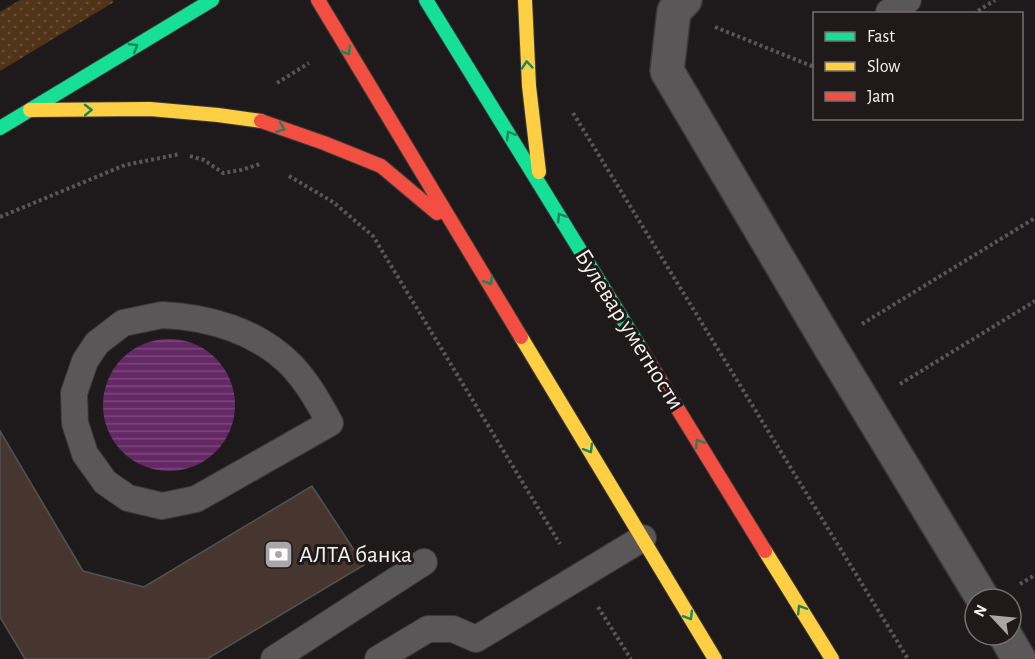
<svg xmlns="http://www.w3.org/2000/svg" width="1035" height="659" viewBox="0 0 1035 659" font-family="'Alegreya Sans',sans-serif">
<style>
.grass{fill:url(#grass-dots)}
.water{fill:url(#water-rules)}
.building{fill:#473630;stroke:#545251;stroke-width:1.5}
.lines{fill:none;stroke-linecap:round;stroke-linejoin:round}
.lane-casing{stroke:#3b3838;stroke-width:28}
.street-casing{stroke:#3b3838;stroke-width:36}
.fast-casing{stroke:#3b3838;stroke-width:16}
.slow-casing{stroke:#3b3838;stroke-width:16}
.jam-casing{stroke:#3b3838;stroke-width:16}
.path{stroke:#5a5657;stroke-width:4;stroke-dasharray:3 3;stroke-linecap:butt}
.lane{stroke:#5a5758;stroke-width:26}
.street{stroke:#5a5758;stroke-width:33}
.fast{stroke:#16e098;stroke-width:14}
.slow{stroke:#ffcf43;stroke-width:14}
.jam{stroke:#f24e42;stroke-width:14}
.oneway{stroke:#1a865f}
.labels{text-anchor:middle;stroke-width:6;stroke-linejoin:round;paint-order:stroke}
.street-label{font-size:24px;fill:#f6f2f2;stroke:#1f191a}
.poi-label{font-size:24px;fill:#f6f2f2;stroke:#1f191a;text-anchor:start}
</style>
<defs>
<pattern id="grass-dots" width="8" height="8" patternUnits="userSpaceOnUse" patternTransform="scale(1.5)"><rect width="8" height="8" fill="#513318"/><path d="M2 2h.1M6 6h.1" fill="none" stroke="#6b513a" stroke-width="1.8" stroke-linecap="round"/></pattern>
<pattern id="water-rules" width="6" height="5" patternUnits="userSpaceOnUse" patternTransform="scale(1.5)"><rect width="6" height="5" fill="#642965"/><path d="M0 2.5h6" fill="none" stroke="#7b487c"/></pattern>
</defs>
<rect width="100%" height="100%" fill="#1e1a1b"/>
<path class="grass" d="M20,0H112L114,2L0,71V12Z"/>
<path class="water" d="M103 405a66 66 0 1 1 132 0a66 66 0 1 1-132 0Z"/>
<path class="building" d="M0,431L83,571L144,587L312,486L364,565L207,659H25L0,617Z"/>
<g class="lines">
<defs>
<path id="lane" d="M889,12L908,0
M162,315C209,317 258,331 292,366C308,383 319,403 330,423L196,499L162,506L128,498L105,482L85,454L75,423L74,393L85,361L97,343L123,323Z
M274,659L424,562
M378,659L428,629H453L476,639L643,538"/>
<path id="street" d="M685,0L674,11L667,71L829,345L983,599
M1005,635L1019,659"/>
<path id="fast" d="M426,0L641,349
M0,128L212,0"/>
<path id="slow" d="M525,0L529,86L539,172
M30,110L150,109L218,115L261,121
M521,337L715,659
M765,551L832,659"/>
<path id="jam" d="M318,0L521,337
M261,121L324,143L381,166L437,213
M641,349L765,551"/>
</defs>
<use href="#lane" class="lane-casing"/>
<use href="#street" class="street-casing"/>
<use href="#fast" class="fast-casing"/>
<use href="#slow" class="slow-casing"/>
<use href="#jam" class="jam-casing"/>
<path class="path" d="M973,14L995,0
M715,27L814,67
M277,83L309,63
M573,113L908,659
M190,156L204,160L223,173L241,170L260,164
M289,176L333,202L373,236L560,544
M0,217L125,165L180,154
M862,324L1035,218
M900,384L1035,301
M1020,584L1035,575
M598,607L631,659"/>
<use href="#lane" class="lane"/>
<use href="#street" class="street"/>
<use href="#fast" class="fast"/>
<use href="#slow" class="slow"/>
<use href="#jam" class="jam"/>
</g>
<defs><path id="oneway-chevron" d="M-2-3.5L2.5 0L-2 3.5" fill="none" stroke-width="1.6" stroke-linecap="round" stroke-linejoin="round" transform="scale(1.5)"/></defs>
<g class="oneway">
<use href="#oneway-chevron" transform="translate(134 47) rotate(-31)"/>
<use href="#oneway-chevron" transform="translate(347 51) rotate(58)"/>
<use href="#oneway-chevron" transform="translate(527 65) rotate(-95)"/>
<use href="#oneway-chevron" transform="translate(88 110) rotate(-1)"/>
<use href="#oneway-chevron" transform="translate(281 128) rotate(19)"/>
<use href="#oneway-chevron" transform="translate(510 135) rotate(-122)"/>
<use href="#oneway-chevron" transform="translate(561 217) rotate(-122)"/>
<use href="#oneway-chevron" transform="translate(489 281) rotate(59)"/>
<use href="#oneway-chevron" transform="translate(699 443) rotate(-122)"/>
<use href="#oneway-chevron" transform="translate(589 449) rotate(59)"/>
<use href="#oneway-chevron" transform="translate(801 609) rotate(-122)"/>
<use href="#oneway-chevron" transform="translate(689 616) rotate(59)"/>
</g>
<defs>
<symbol id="bank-square" viewBox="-11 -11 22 22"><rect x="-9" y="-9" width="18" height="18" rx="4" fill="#aaa6a7" stroke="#1f191a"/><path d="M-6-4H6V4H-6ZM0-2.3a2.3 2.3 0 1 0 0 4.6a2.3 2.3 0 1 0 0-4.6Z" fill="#fff"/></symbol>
</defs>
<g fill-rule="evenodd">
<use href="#bank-square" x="262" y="538" width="33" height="33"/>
</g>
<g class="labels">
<g class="street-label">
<text transform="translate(630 329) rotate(58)" y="8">Булевар уметности</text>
</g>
<g class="poi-label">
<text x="299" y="562">АЛТА банка</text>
</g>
</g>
<rect x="813" y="12" width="210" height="108" fill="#1f191a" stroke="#757070" stroke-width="1.5"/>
<rect x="825" y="32" width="30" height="9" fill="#16e098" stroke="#757070" stroke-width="1.5"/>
<text x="867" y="42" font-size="18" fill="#f6f2f2">Fast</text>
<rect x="825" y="62" width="30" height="9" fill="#ffcf43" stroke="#757070" stroke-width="1.5"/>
<text x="867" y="72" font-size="18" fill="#f6f2f2">Slow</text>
<rect x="825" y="92" width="30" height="9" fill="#f24e42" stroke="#757070" stroke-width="1.5"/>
<text x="867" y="102" font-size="18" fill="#f6f2f2">Jam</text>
<g transform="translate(993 617) rotate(296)"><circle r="28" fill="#1f191a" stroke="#757070" stroke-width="1.5"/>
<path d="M0-4.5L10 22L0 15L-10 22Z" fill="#aaa6a7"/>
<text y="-9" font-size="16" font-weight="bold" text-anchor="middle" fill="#f6f2f2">N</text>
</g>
</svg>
